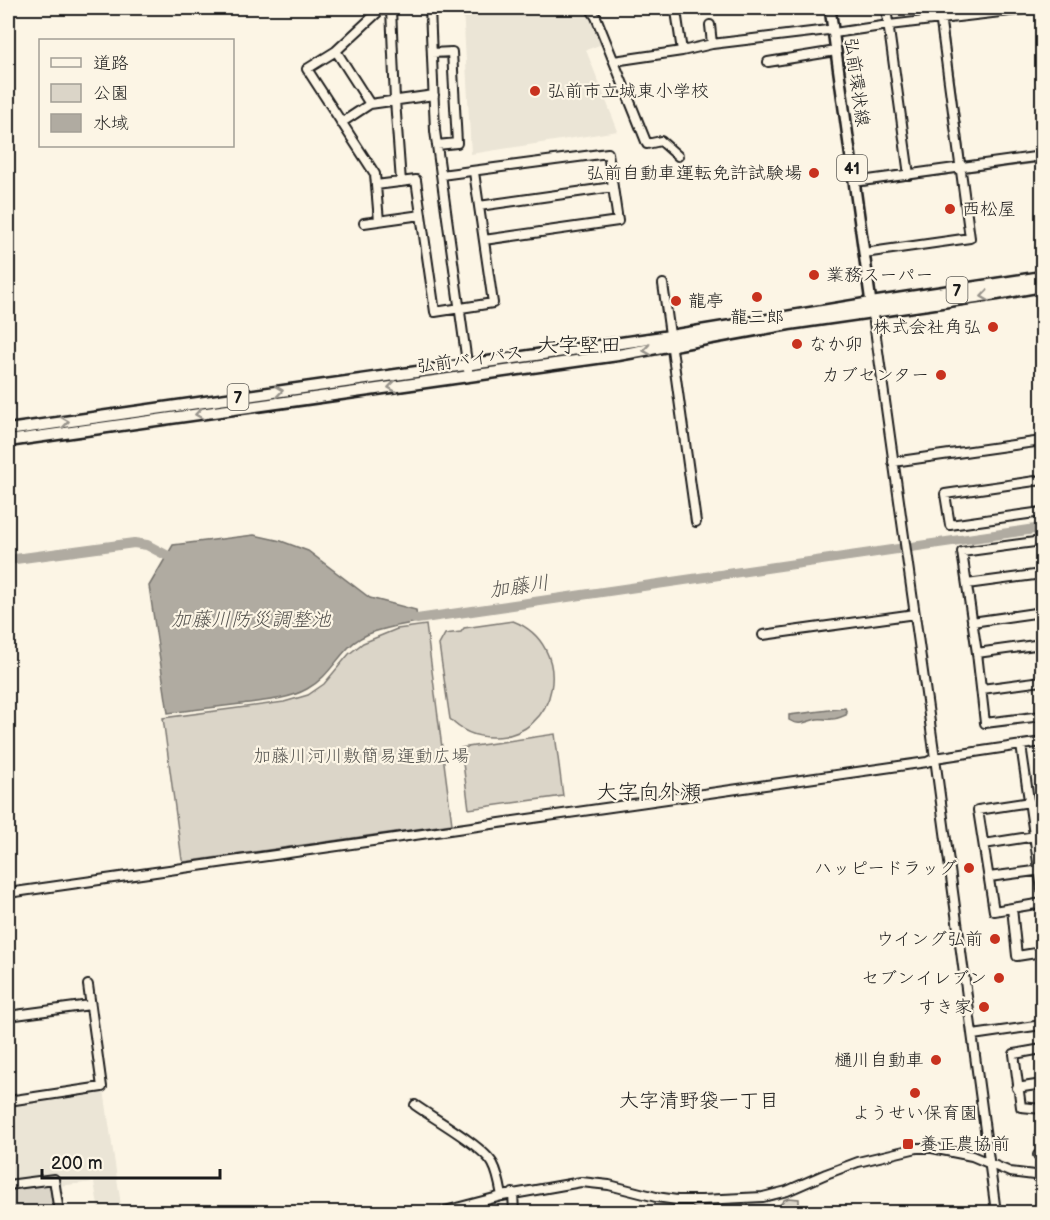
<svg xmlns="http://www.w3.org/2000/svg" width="1050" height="1220" viewBox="0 0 1050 1220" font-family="'Balsamiq Sans','Klee One',sans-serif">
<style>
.built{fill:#ebe5d6}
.green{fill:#dbd5c8;stroke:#7c7872;stroke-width:1.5}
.water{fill:#b0aba1;stroke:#75726c;stroke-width:1.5}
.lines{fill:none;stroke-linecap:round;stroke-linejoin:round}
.stream{stroke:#75726c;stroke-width:1.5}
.river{stroke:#b0aba1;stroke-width:10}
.minor-casing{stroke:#1c1c1c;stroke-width:12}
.major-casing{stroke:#1c1c1c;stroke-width:14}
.highway-casing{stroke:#1c1c1c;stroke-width:15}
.minor{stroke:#fcf5e5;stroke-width:8}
.major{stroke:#fcf5e5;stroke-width:9}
.highway{stroke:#fcf5e5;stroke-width:10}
.oneway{stroke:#97938b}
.poi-dot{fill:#c8321e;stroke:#fcf5e5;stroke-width:2}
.labels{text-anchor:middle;stroke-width:4.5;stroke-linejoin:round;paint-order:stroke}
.shield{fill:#fcf5e5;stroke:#5f5d58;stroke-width:1.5}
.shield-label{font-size:16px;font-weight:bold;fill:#1c1c1c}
.street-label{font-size:18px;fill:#1c1c1c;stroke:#fcf5e5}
.poi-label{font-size:18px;fill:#1c1c1c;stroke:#fcf5e5;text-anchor:end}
.park-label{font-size:18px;fill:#555450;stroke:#fcf5e5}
.water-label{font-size:20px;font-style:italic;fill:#575551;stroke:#fcf5e5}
.neighbourhood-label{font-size:20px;fill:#1c1c1c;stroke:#fcf5e5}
.quarter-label{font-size:21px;fill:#1c1c1c;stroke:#fcf5e5}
</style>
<rect width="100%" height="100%" fill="#fcf5e5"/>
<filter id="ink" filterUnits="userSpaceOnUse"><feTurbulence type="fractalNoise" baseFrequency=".0167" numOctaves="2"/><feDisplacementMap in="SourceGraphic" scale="12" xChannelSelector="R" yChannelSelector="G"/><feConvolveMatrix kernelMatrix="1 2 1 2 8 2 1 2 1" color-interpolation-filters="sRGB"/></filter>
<g filter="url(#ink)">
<path class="built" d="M463,8H588L605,43L586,50L618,131L471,154Z
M104,1090L122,1212H99L94,1182L58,1186L55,1175L8,1182V1104Z"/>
<path class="green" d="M513,621C575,645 560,738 492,737C476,737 461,731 450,719L439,645L445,634L461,632L464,628Z
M426,625L452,824L184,862L182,860L163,718L284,702L308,695L324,684L349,654L363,643L397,629Z
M555,734L563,796L469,809L461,748Z
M49,1183L52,1185L56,1212H8V1188Z
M789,1198L799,1199V1205L795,1212H702L693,1208L692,1205H765L778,1207L784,1200Z"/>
<path class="water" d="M254,535L281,541L308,551L370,598L416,610L417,622C394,627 367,629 349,647C335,661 326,679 307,689C287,700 263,701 241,704C216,707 192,710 168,713L149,586L173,545Z
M845,708L847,713L846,715C841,717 837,719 832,719C827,720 822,718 817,719C807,721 799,727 789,720V715Z"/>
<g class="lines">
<path class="stream" d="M944,8L945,12
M947,27L965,162
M966,172L1042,162
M864,186L957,173"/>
<path class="river" d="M8,560L134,543L147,545L166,555L180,559
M404,616L417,619L1042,528"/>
<defs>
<path id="minor" d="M430,8L435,131L468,370
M590,8L596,17L647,144L661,141L678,156
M886,8L909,175
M391,9L395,100L401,182
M676,11L682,51
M710,25L712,44
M336,51L370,104
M432,53L452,52L457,143L437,145
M614,61L682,51L712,44L828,30L834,33L889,25L1035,8
M768,62L836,51
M341,123L370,104L434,95
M441,175L608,153L618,221L484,240
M854,182L1042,156
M376,185L416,180L435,312L493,303L474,172
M479,206L613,187
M379,221L375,174L307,69L336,51L380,10L399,8
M364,223L421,215
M864,253L970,238L939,8
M663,284L696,522
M872,308L935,758L996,1212
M893,462L1042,441
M1042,480L945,494L950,525L1042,512
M1042,541L962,552L977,653L985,723L1042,716
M967,584L1042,574
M972,622L1042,612
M763,635L915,614
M977,653L1042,644
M982,689L1042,681
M1021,745L1042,890
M1030,802L978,810L994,911L1042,903
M984,844L1042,835
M989,877L1042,870
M8,893L927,762L935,758L1042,742
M1012,908L1017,956L1042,952
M8,1016L90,1005
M973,1035L1042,1025
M1042,1049L1014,1054L1021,1107L1042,1109
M1017,1088L1042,1084
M8,1101L102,1087L88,985
M415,1105C433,1118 483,1146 493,1164C498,1173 500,1185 502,1196
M1038,1155H1042
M8,1185L54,1179L59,1212
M513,1193L514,1212
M441,1212L502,1196L581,1182L609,1185L656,1197L677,1200H702L763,1197L787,1191L826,1174L858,1162L917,1148H932L972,1156L1010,1172L1042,1176"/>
<path id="major" d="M830,8L871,303"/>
<path id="highway" d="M8,430L670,336L871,303L1042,277
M8,441L618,355L789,324L997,294L1042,286"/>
</defs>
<use href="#minor" class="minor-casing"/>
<use href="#major" class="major-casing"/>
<use href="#highway" class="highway-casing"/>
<use href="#minor" class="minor"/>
<use href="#major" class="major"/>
<use href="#highway" class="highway"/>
</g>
<defs><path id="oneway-chevron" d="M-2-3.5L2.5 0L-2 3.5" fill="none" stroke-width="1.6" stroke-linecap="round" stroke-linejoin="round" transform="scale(1.5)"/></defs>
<g class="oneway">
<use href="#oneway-chevron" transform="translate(985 296) rotate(172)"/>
<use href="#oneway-chevron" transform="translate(647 350) rotate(171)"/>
<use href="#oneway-chevron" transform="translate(392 387) rotate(172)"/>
<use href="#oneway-chevron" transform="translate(279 391) rotate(-8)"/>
<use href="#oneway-chevron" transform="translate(199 414) rotate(172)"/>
<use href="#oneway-chevron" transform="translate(65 422) rotate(-8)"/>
</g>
</g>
<g class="poi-dot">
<circle cx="535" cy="91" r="6"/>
<circle cx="814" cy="173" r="6"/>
<circle cx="950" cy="209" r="6"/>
<circle cx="814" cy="275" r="6"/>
<circle cx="757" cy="297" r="6"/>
<circle cx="676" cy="301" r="6"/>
<circle cx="993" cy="327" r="6"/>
<circle cx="797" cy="344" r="6"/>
<circle cx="941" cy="375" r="6"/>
<circle cx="969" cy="868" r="6"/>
<circle cx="995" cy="939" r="6"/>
<circle cx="999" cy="978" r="6"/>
<circle cx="984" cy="1007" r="6"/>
<circle cx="936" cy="1060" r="6"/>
<circle cx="915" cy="1093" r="6"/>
<rect x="902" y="1138" width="12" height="12" rx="3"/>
</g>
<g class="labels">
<g class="shield">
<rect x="837" y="155" width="30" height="26" rx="4.5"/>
<rect x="946.5" y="277" width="21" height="26" rx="4.5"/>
<rect x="227.5" y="384" width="21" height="26" rx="4.5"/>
</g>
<g class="shield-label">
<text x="852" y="174">41</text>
<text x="957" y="296">7</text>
<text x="238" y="403">7</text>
</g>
<g class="street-label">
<text transform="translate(857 82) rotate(82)" y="6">弘前環状線</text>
<text transform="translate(470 359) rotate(-8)" y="6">弘前バイパス</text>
</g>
<g class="poi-label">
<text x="547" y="97" text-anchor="start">弘前市立城東小学校</text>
<text x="802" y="179">弘前自動車運転免許試験場</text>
<text x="962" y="215" text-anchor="start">西松屋</text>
<text x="826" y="281" text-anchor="start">業務スーパー</text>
<text x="688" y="307" text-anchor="start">龍亭</text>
<text x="757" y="323" text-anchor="middle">龍三郎</text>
<text x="981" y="333">株式会社角弘</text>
<text x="809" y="350" text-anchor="start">なか卯</text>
<text x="929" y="381">カブセンター</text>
<text x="957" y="874">ハッピードラッグ</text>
<text x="983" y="945">ウイング弘前</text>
<text x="987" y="984">セブンイレブン</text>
<text x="972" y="1013">すき家</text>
<text x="924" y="1066">樋川自動車</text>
<text x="915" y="1119" text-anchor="middle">ようせい保育園</text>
<text x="920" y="1150" text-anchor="start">養正農協前</text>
</g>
<g class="park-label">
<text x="361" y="762">加藤川河川敷簡易運動広場</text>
</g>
<g class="water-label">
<text transform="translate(519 586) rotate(-8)" y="7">加藤川</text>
<text x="251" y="626">加藤川防災調整池</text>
</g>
<g class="neighbourhood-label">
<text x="699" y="1107">大字清野袋一丁目</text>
</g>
<g class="quarter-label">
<text x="579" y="352">大字堅田</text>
<text x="649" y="799">大字向外瀬</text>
</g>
</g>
<rect width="1050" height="1220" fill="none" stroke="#fcf5e5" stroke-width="30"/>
<rect x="15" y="15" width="1020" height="1190" fill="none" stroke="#1c1c1c" stroke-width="2" filter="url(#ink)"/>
<rect x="39" y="39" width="195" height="108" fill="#fcf5e5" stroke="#a29e95" stroke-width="1.5"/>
<rect x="51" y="58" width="30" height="9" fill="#fcf5e5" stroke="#a29e95" stroke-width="1.5"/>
<text x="93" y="69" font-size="18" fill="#1c1c1c">道路</text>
<rect x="51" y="84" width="30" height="18" fill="#dbd5c8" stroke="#a29e95" stroke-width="1.5"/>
<text x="93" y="99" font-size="18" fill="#1c1c1c">公園</text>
<rect x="51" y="114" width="30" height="18" fill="#b0aba1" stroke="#a29e95" stroke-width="1.5"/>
<text x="93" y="129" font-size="18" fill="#1c1c1c">水域</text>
<path d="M42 1169v9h178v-9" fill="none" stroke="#1c1c1c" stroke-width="3"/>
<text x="51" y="1169" font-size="18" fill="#1c1c1c" stroke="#fcf5e5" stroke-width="4.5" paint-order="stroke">200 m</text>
</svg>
